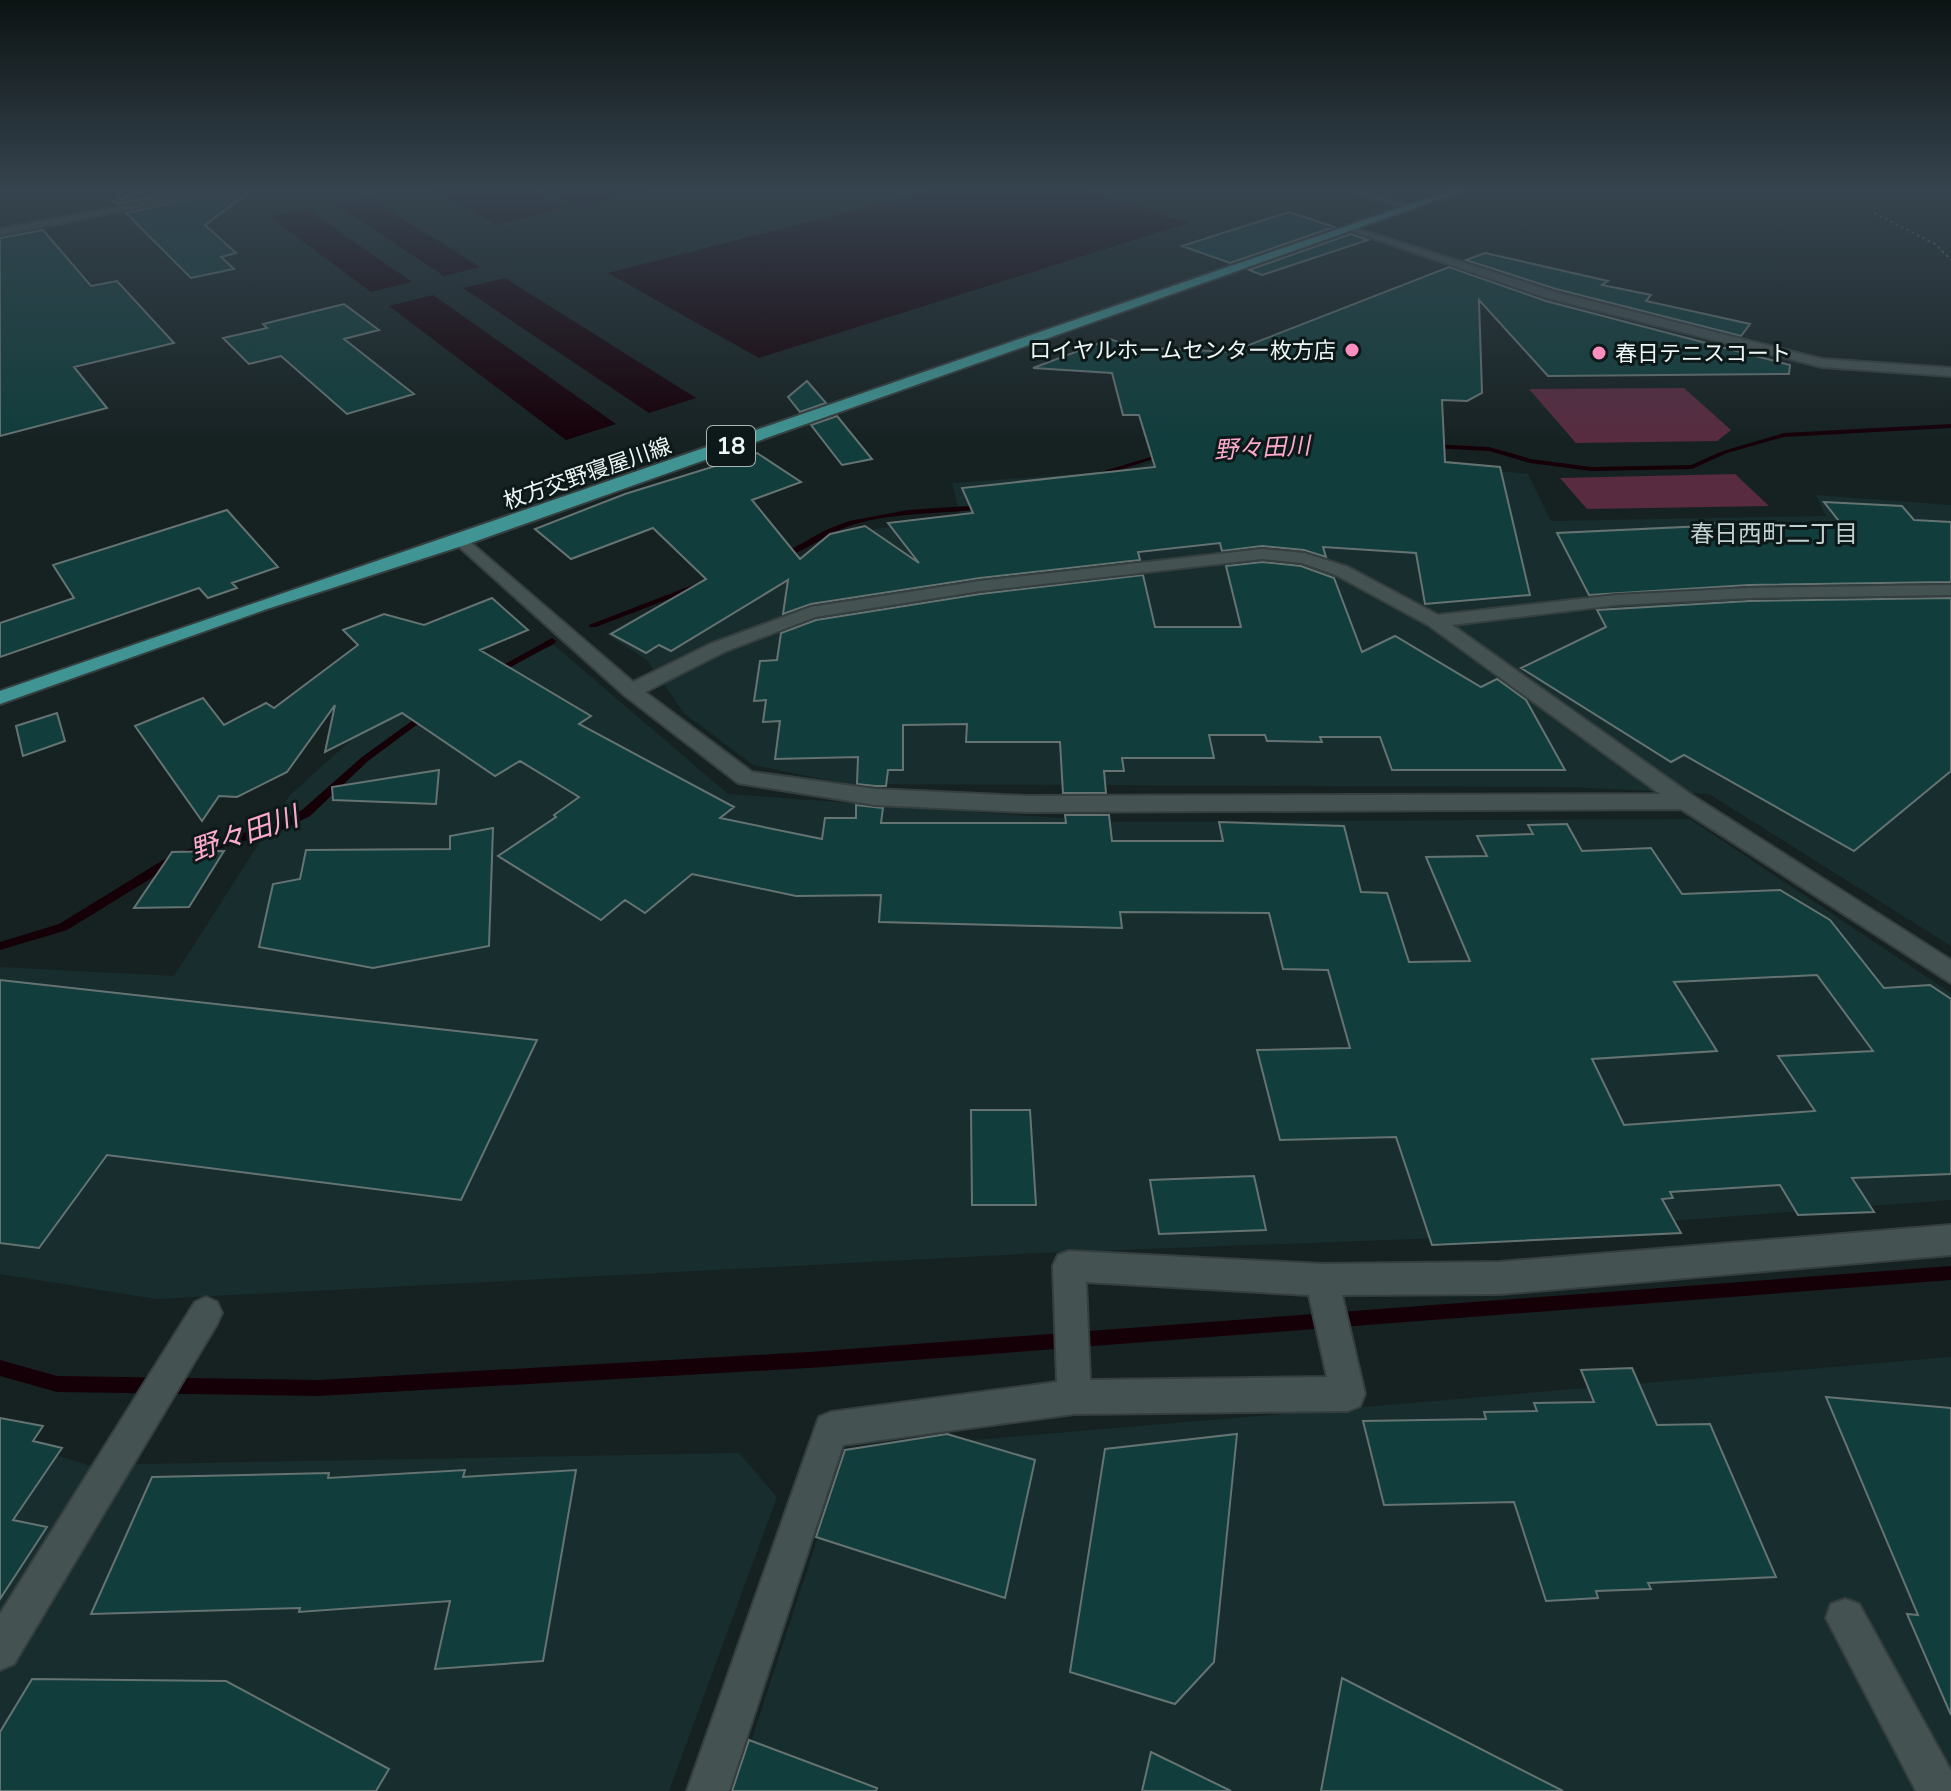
<svg xmlns="http://www.w3.org/2000/svg" width="1951" height="1791" viewBox="0 0 1951 1791" font-family="'Nunito Sans','Noto Sans JP',sans-serif">
<style>
.built{fill:#182d2d}
.green{fill:#582b40}
.water{fill:#160008}
.lines{fill:none;stroke-linecap:round;stroke-linejoin:round}
.stream{fill:#160008;fill-rule:evenodd}
.building{fill:#113d3c;stroke:#657372;stroke-width:2;fill-rule:evenodd}
.minor-casing{stroke:#363f3f;stroke-width:4}
.major-casing{stroke:#363f3f;stroke-width:4}
.path{stroke:#626c6c;stroke-width:2;stroke-dasharray:3 3;stroke-linecap:butt}
.minor{fill:#455252;fill-rule:evenodd}
.major{fill:#409493;fill-rule:evenodd}
.poi-dot{fill:#fd8ec0;stroke:#0d1918;stroke-width:3}
.labels{text-anchor:middle;stroke-width:6;stroke-linejoin:round;paint-order:stroke}
.far-poi-label{font-size:22px;fill:#eff7f6;stroke:#0d1918;text-anchor:end}
.far-street-label{font-size:22px;fill:#eff7f6;stroke:#0d1918}
.shield{fill:#0d1918;stroke:#abb4b3;stroke-width:2}
.shield-label{font-size:24px;font-weight:bold;fill:#eff7f6}
.far-water-label{font-size:24px;font-style:italic;fill:#feaace;stroke:#0d1918}
.far-neighbourhood-label{font-size:24px;fill:#c1d1d0;stroke:#0d1918}
.water-label{font-size:28px;font-style:italic;fill:#feaace;stroke:#0d1918}
</style>
<rect width="100%" height="100%" fill="#162222"/>
<path class="built" d="M1281,449L1528,474L1551,521L1826,516L1816,495L1951,505V946L1709,794L1569,787L847,784L753,765L684,713L647,660L606,634L704,581L793,566L835,538L881,528L962,522L952,483L1123,471L1175,456Z
M554,645L728,794L1116,822L1690,819L1951,993V1200L1439,1238L1042,1253L157,1299L0,1274V967L174,976L290,795L362,730Z
M1951,1357V1791H735L846,1451Z
M0,1438L88,1465L739,1453L777,1497L669,1791H0Z"/>
<path class="green" d="M1684,388L1731,430L1717,441L1576,443L1529,389Z
M1735,474L1769,506L1587,509L1560,478Z"/>
<path class="water" d="M435,190H529L565,209L495,224Z
M545,190H650L577,206Z
M934,190H1086L1188,223L759,358L608,273Z
M368,197L480,267L444,276L335,204Z
M307,209L412,282L371,292L270,217Z
M505,278L696,398L649,413L463,288Z
M433,295L616,424L566,440L389,306Z"/>
<g class="lines">
<path class="stream" d="M1951,424V428L1784,437L1727,453L1692,469L1591,471L1530,463L1489,451L1432,448L1429,446L1432,444L1489,447L1531,459L1591,467L1691,465L1723,451L1784,433Z
M1161,454L1166,455L1087,480L1080,478Z
M983,505L987,507L986,509C942,514 897,512 855,524C828,532 807,551 781,559L777,557L826,530L849,521L908,510Z
M698,583H701L705,585L596,627H590L589,625Z
M552,638L556,641L555,643L496,675H490L489,673Z
M427,710L432,713L430,715L368,761L310,816L284,829L181,860L67,930L0,950V942L59,924L173,854L276,823L302,810L362,757Z
M1951,1266V1280L809,1368L318,1396L57,1392L0,1376V1360L57,1376L318,1380L809,1352Z"/>
</g>
<path class="building" d="M144,190H193L117,204L113,201Z
M231,190H252L205,225L236,253L221,257L234,269L191,278L126,213Z
M1289,212L1334,227L1230,263L1182,246Z
M43,230L91,286L117,281L174,343L74,367L107,408L0,436V238Z
M1351,234L1368,240L1262,275L1249,270Z
M1485,253L1608,281L1602,285L1651,295L1646,301L1750,324L1741,336L1556,289L1466,260Z
M1449,267L1546,301L1790,365L1789,374L1548,376L1479,300L1482,393L1467,401L1442,400L1445,462L1500,467L1530,595L1425,604L1416,553L1323,547L1326,557L1304,550L1262,546L1222,551L1220,543L1138,552L1140,560L980,578L811,604L783,614L788,580L671,651L659,645L646,653L611,634L706,579L653,528L571,559L535,529L625,494L757,453L801,482L752,500L800,559L830,534L865,526L919,563L888,523L973,513L962,488L1155,467L1139,415H1123L1112,373L1033,368L1110,339L1132,347L1231,352Z
M344,304L379,330L344,339L414,394L347,414L281,356L249,364L223,338L267,328L263,324Z
M807,381L826,403L800,412L788,397Z
M837,416L872,459L842,465L811,425Z
M1824,502L1902,506L1914,520L1951,522V582L1749,585L1589,595L1557,533L1704,526L1702,523L1842,525Z
M227,510L278,567L232,583L237,588L208,598L199,588L0,657V623L74,598L53,565Z
M1262,562L1301,566L1334,578L1362,652L1395,636L1481,687L1497,679L1526,700L1565,770H1392L1380,737H1320L1322,742L1267,741L1265,735H1209L1214,758H1122L1124,771H1104L1106,793H1063L1060,742H966L967,724L903,725V770H888L886,786H875L857,784L858,757L775,759L780,721L763,722L766,700L754,701L760,661L777,660L781,633L816,620L980,594L1143,575L1155,627H1241L1226,566Z
M492,598L528,630L480,650L591,716L579,724L734,807L720,818L822,839L825,818H856V805L883,808L881,823H1066L1065,815H1109L1112,841H1223L1219,822L1344,826L1361,892L1387,893L1409,962L1470,961L1426,857L1487,856L1477,836L1533,834L1528,825L1567,824L1582,851L1651,848L1682,894L1780,890L1830,920L1884,988L1930,985L1951,999V1174L1852,1178L1874,1212L1798,1215L1780,1185L1670,1192L1673,1198L1662,1199L1681,1233L1432,1245L1396,1137L1280,1140L1257,1050L1350,1048L1328,970L1283,969L1269,913L1120,912L1122,928L879,922L881,895L796,896L692,874L645,913L625,900L601,920L498,856L556,817L554,815L579,797L520,761L495,776L402,713L325,752L335,705L287,772L237,797L219,796L202,821L135,726L203,698L224,725L266,703L274,708L358,645L343,630L384,614L424,625ZM1817,975L1873,1051L1778,1056L1815,1111L1624,1125L1592,1059L1717,1051L1674,982Z
M1951,598V771L1854,851L1684,755L1671,762L1521,668L1606,627L1597,610L1749,601Z
M57,713L65,741L23,756L16,726Z
M439,770L436,804L333,800L332,787Z
M493,828L489,946L373,968L259,947L273,884L300,879L306,850L450,849V836Z
M224,851L189,907L134,908L172,852Z
M0,980L537,1040L461,1200L107,1155L39,1248L0,1243Z
M971,1110H1030L1036,1205H972Z
M1254,1176L1266,1230L1159,1234L1150,1180Z
M1632,1368L1657,1425L1710,1424L1776,1577L1648,1583L1651,1589L1596,1591L1598,1598L1546,1601L1514,1502L1384,1505L1363,1421L1486,1419L1484,1412L1537,1411L1534,1403L1594,1402L1581,1370Z
M1826,1397L1951,1408V1715L1907,1614L1918,1615Z
M0,1418L43,1426L33,1441L62,1448L13,1520L47,1527L0,1599Z
M947,1434L1035,1460L1005,1598L816,1537L845,1450Z
M1237,1434L1214,1662L1175,1704L1070,1672L1105,1449Z
M465,1470L463,1477L576,1470L543,1661L435,1669L450,1601L299,1612L300,1608L91,1614L152,1477L329,1473L328,1478Z
M1342,1678L1563,1791H1321Z
M32,1679L226,1681L389,1769L376,1791H0V1732Z
M749,1740L877,1788L876,1791H732Z
M1151,1752L1231,1791H1142Z"/>
<g class="lines">
<defs>
<path id="minor" d="M208,190H228L0,235V229Z
M1343,190H1359L1415,207L1410,210Z
M1346,225L1555,292L1822,359L1951,368V376L1822,367L1547,298L1346,229Z
M462,535L633,682L710,644L811,607L980,581L1262,549L1304,553L1348,567L1438,615L1616,595L1749,588L1951,585V595L1749,598L1616,605L1452,625L1693,796L1951,960V983L1681,809L1026,812L875,805L738,783L624,695L456,544V536ZM1262,559L1302,563L1336,575L1428,625L1660,794L1026,796L875,789L752,772L645,692L724,652L815,617L980,591Z
M1951,1225V1255L1500,1294L1342,1295L1365,1394L1360,1406L1348,1411L1074,1414L843,1445L729,1791H687L819,1417L831,1412L1057,1382L1053,1266L1058,1255L1069,1251L1322,1264L1500,1262ZM1086,1282L1309,1295L1327,1377L1090,1380Z
M206,1297L217,1302L222,1313L217,1324L14,1664L0,1670V1614L195,1302Z
M1845,1599L1859,1604L1951,1771V1791H1916L1826,1618L1831,1604Z"/>
<path id="major" d="M1451,190H1465L468,544L267,609L0,704V691Z"/>
</defs>
<use href="#minor" class="minor-casing"/>
<use href="#major" class="major-casing"/>
<path class="path" d="M1874,213L1935,244L1951,260"/>
<use href="#minor" class="minor"/>
<use href="#major" class="major"/>
</g>
<linearGradient id="sky" x2="0" y2="1"><stop stop-color="#0c1313"/><stop offset="0.43" stop-color="#36444f"/><stop offset="1" stop-color="#36444f" stop-opacity="0"/></linearGradient>
<rect width="1951" height="441" fill="url(#sky)"/>
<g class="poi-dot">
<circle cx="1352" cy="350" r="8"/>
<circle cx="1599" cy="353" r="8"/>
</g>
<g class="labels">
<g class="far-poi-label">
<text x="1336" y="358">ロイヤルホームセンター枚方店</text>
<text x="1615" y="361" text-anchor="start">春日テニスコート</text>
</g>
<g class="far-street-label">
<text transform="translate(587 473) rotate(-19)" y="8">枚方交野寝屋川線</text>
</g>
<rect class="shield" x="707" y="426" width="48" height="40" rx="6"/>
<g class="shield-label">
<text x="731" y="454">18</text>
</g>
<g class="far-water-label">
<text transform="translate(1262 448) rotate(-3)" y="8">野々田川</text>
</g>
<g class="far-neighbourhood-label">
<text x="1774" y="542">春日西町二丁目</text>
</g>
<g class="water-label">
<text transform="translate(244 833) rotate(-19)" y="10">野々田川</text>
</g>
</g>
</svg>
